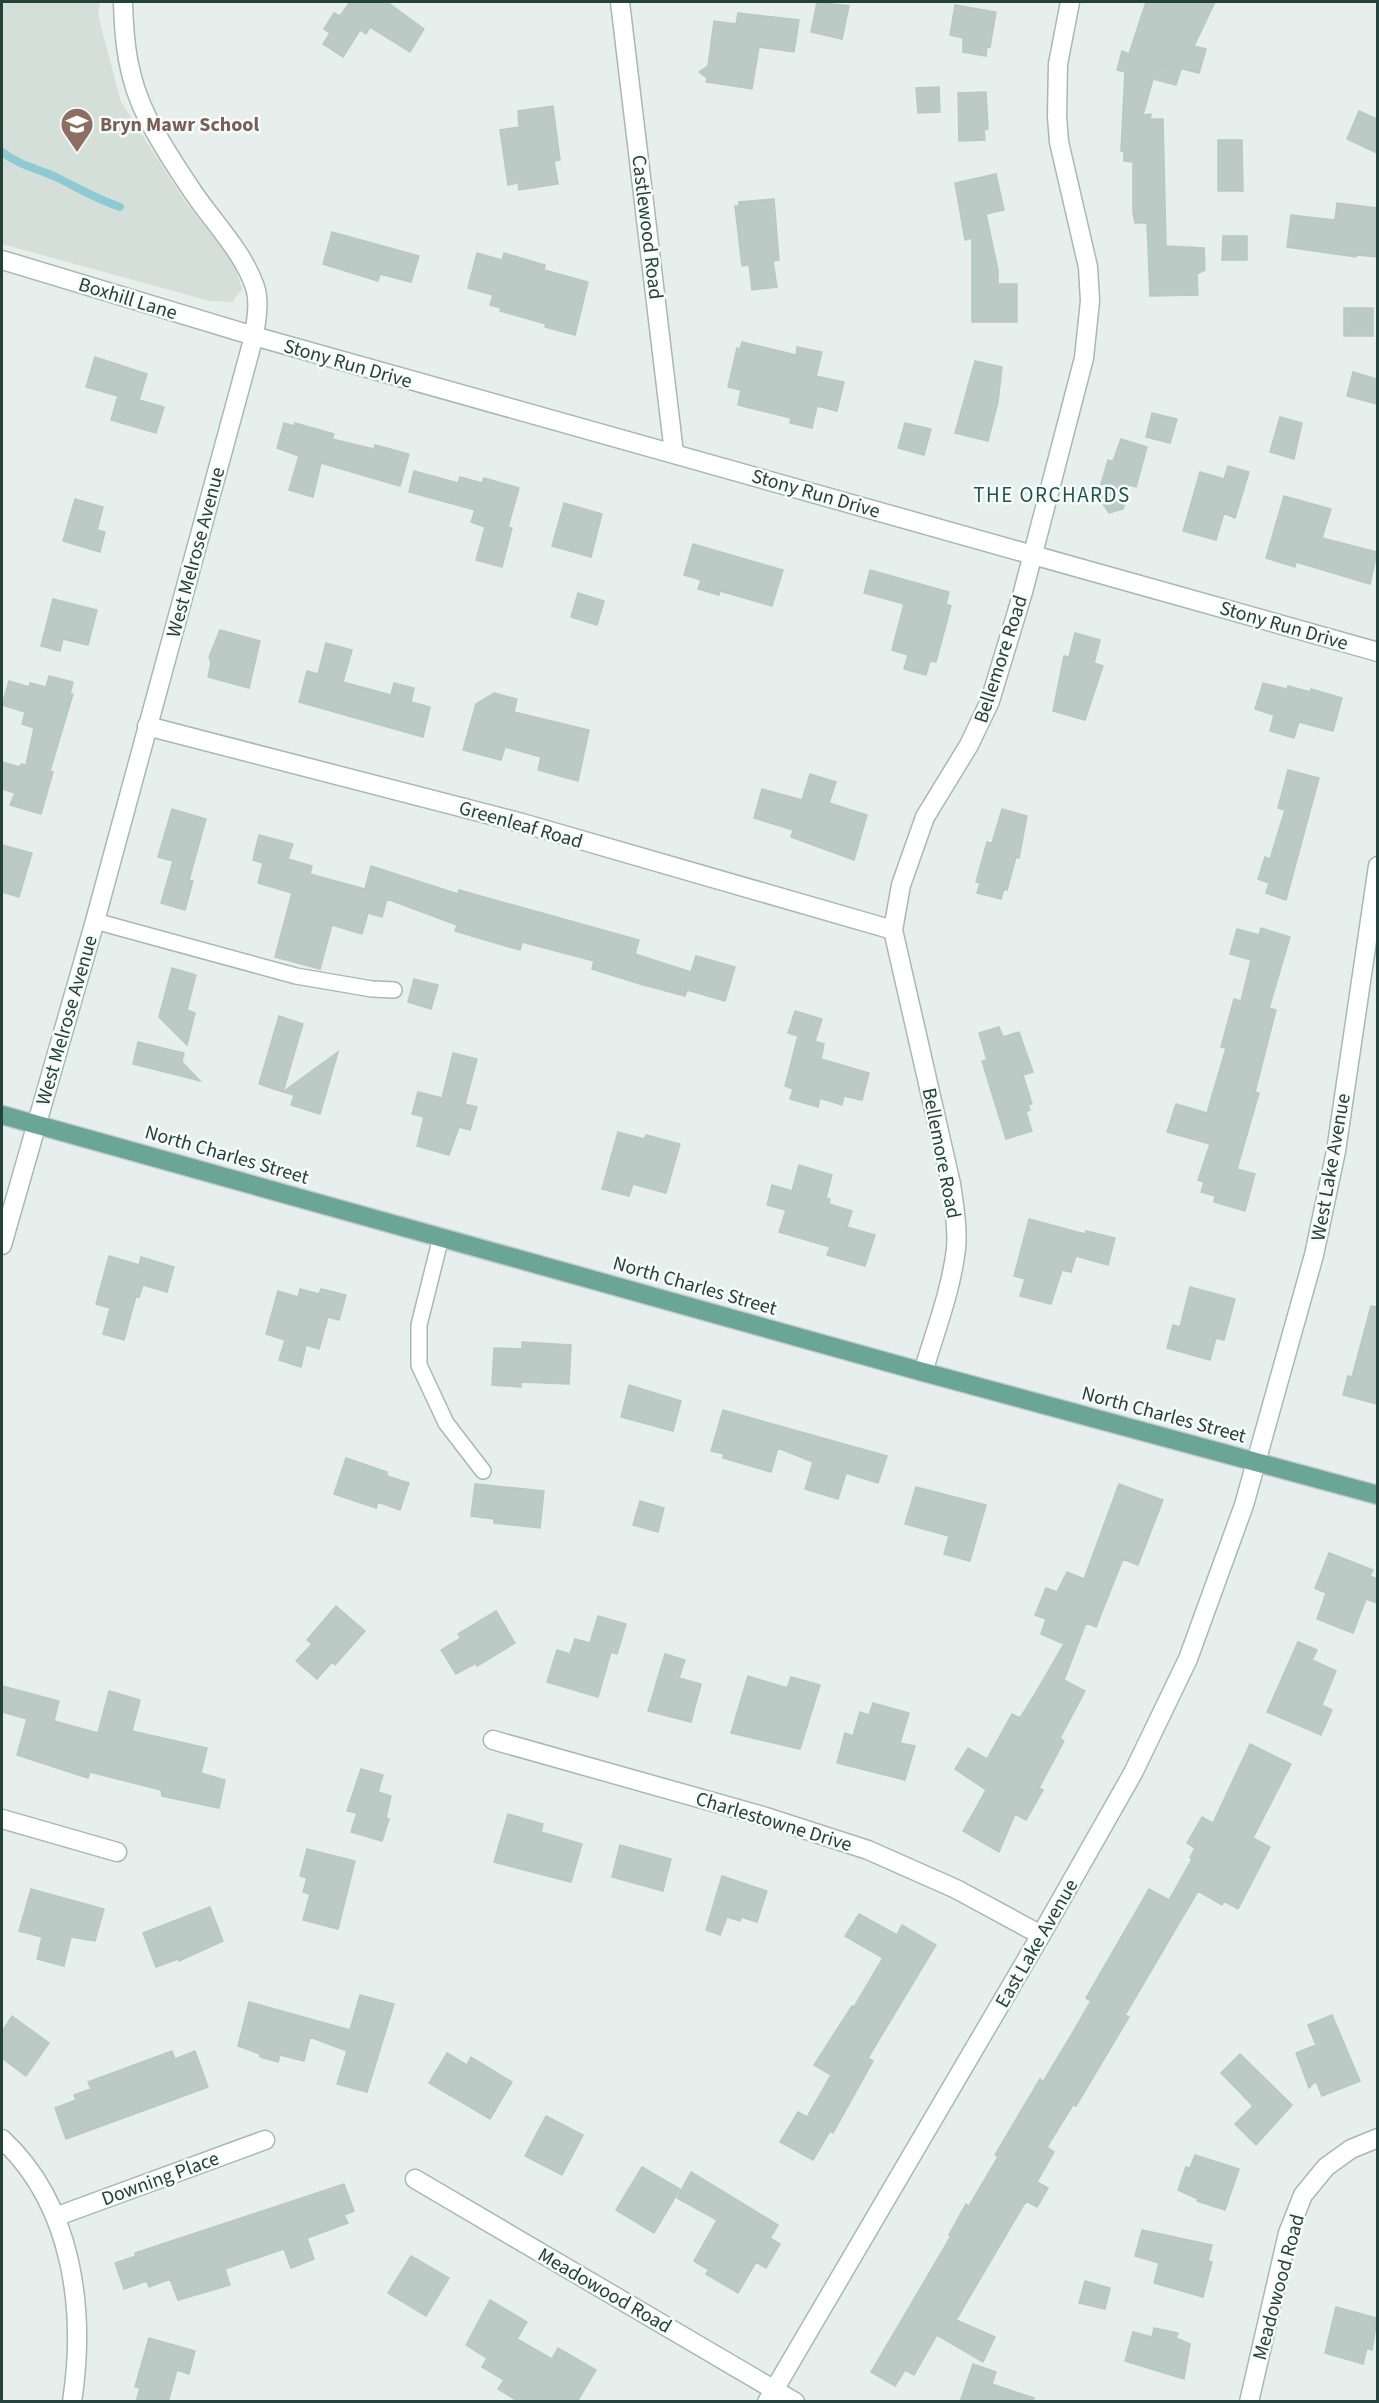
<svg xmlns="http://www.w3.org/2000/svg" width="1379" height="2403" viewBox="0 0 1379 2403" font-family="'Source Sans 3',sans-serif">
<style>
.built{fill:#d4dfda}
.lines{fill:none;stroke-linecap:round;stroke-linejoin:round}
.stream{stroke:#8ec9d4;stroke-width:8}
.building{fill:#bbcac4;stroke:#b8c9c2;stroke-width:1.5}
.lane-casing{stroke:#a8b8b2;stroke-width:18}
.street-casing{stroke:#a8b8b2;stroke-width:21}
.secondary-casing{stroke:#a4bbb3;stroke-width:21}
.primary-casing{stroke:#c2cac8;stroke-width:21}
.lane{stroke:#fff;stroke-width:15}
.street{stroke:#fff;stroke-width:18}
.secondary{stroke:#fff;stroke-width:18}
.primary{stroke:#6aa596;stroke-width:18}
.labels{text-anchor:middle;stroke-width:5;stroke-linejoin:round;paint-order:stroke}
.education-label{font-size:20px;font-weight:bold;fill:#785e54;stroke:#f7fbf9;text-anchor:start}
.street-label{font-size:20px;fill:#24423a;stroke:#f7fbf9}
.neighbourhood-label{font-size:21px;letter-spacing:1.5px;fill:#1f5548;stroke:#f7fbf9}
</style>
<rect width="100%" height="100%" fill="#e6efeb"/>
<path class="built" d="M2,2H100L98,15L121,102L186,203L234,263L242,289L232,302L210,301L2,244Z"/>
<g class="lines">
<path class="stream" d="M2,152C20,166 36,168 56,177C80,189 94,198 120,207"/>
</g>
<path class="building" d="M350,2H387L424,29L410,52L370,27L366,34L360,30L343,57L323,44L330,33L324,29L334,13L340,16Z
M817,2L849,6L842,39L811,32Z
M1146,2H1215L1194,46L1206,49L1199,73L1163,64L1181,69L1176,85L1153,79L1143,115L1151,114L1150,119H1163L1166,246L1204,248L1205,270L1197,274L1198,295L1150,296L1147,223H1135L1133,213V153L1131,162L1124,161V151H1121L1125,72L1117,70L1122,51L1129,54Z
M955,5L996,12L990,47L987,46L986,56L963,52V38L950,35Z
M738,13L799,20L794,52L759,47L752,89L706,82L707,78L699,72L708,66L714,21L736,24Z
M939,87L940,112L918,113L916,88Z
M986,92L988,129L984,130L985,140L959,141L958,93Z
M553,106L560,160L554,161L558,184L519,190L518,183L508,185L500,130L519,127L518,111Z
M1359,111L1377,119V153L1347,139Z
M1218,140H1242L1243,191H1218Z
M996,174L1004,210L986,214L998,270V284H1017V322H972V238L965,240L955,183Z
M774,199L779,260L773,261L777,287L752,290L749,265L742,266L735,206H739V202Z
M1337,203L1377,208V257L1357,255L1356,257L1287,247L1291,215L1335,220Z
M332,232L419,256L411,282L380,274L378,281L323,264Z
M1223,236H1247V260H1222Z
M477,253L502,260L504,253L545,265L544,270L588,282L575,335L545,327L546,324L500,311L501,308L490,305L493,295L468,288Z
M1344,308H1373V336H1344Z
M742,342L796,355L797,347L822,352L816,376L844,382L837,411L817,406L812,428L790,423L791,418L738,405L741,390L728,387L737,348L740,349Z
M95,357L147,374L139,400L164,407L156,433L111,420L118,396L86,387Z
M975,361L1002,367L998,402L988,441L955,433Z
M1353,372L1377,379V404L1347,396Z
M1152,413L1177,419L1170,443L1146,437Z
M1280,417L1302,423L1294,459L1270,452Z
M284,423L295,426V423L334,434L332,439L374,449L375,445L409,454L400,486L321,463L313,497L289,490L299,456L277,448Z
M905,423L931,429L924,455L898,448Z
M1121,439L1147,447L1136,487L1130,485L1123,509L1109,513L1101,501L1106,485L1101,484L1108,460L1113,461Z
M1228,466L1249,472L1235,518L1224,513L1216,540L1183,531L1200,472L1224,479Z
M414,471L458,483L460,477L482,483L484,478L519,488L508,527L512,528L502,567L476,560L485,527L471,522L475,510L409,492Z
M1284,496L1331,509L1322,538L1377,552L1370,584L1296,562L1295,567L1266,558Z
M75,499L103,507L97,530L105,532L100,552L63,541Z
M564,503L602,514L591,557L552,546Z
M693,544L783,570L772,606L720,591L719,595L698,589L701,580L684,575Z
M870,570L949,592L946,604L951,606L936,662L930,661L926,675L904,669L908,655L892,650L904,604L864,593Z
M578,593L604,601L597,625L571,617Z
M53,599L97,610L88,645L63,639L60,651L41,646Z
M220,630L260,641L249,688L208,677L211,663L209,657Z
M1075,633L1100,640L1094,663L1103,666L1085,720L1053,711L1064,656L1069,657Z
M326,643L352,650L343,682L391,695L394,683L414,688L411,702L430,707L423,737L299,702L307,671L318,674Z
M49,676L73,682L70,694H73L50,771L53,772L41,814L10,805L15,793L2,789V762L20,767L21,764L26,765L34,728L22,724L25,712L2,705L9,681L29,687L30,683L46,687Z
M1263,683L1287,689L1288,686L1310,692L1311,689L1342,698L1333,731L1299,722L1294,738L1270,731L1274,715L1255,709Z
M494,693L517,699L514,712L589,730L578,781L538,770L541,757L505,747L501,760L463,750L476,704Z
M1288,770L1319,778L1286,900L1266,893L1269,883L1258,879L1265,857L1270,859L1285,810L1278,808Z
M810,774L836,782L829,803L867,815L854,860L791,837L793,830L754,818L762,789L802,800Z
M172,809L206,819L189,880L193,881L185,910L161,903L173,861L158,857Z
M1002,809L1027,816L1019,858L1016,857L1007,890L1004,889L1001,899L977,893L980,883L976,882L987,842L992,843Z
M259,835L293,844L288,859L312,866L310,874L365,889L371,866L458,894L459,890L639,940L635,954L691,972L696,956L735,967L725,1001L687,990L685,996L640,984L592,969L594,961L522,942L520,950L482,939L455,931L457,925L387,899L382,917L368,913L362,934L332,925L320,969L275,957L292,893L258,883L263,863L253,860Z
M2,845L32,853L19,897L2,892Z
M1261,928L1290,937L1269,1008L1276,1010L1255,1092L1259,1093L1237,1169L1255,1174L1245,1211L1214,1202L1215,1196L1201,1192L1204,1182L1198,1180L1210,1144L1167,1132L1176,1104L1207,1113L1226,1048L1221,1047L1234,999L1241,1001L1251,960L1230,954L1237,929L1259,935Z
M172,968L196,975L187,1010L195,1013L187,1045L159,1017Z
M414,979L438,985L431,1009L408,1002Z
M795,1011L822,1019L815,1041L824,1044L821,1059L869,1073L862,1100L844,1096L842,1105L820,1098L818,1107L790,1099L793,1089L785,1086L798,1036L788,1033Z
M279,1016L303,1024L283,1092L259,1084Z
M999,1027L1003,1037L1019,1032L1033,1072L1023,1075L1032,1104L1028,1105L1030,1110L1026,1112L1032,1131L1006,1139L982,1061L987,1060L979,1033Z
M138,1042L184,1053L182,1062L200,1081L133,1064Z
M338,1052L320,1114L291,1105L294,1095L283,1092Z
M453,1053L477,1059L465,1104L477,1107L470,1130L459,1127L449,1155L417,1146L424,1117L412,1114L418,1092L442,1098Z
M618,1132L644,1139L646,1135L680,1144L666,1193L633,1184L629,1196L602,1189Z
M799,1165L832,1175L826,1198L830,1199L829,1204L852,1211L847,1227L875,1235L865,1266L827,1255L830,1247L779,1232L786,1210L767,1205L772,1185L792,1191Z
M1029,1219L1085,1234L1086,1231L1115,1238L1108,1265L1076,1256L1071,1272L1062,1270L1051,1304L1020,1296L1025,1279L1014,1276Z
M109,1256L139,1265L141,1257L174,1267L167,1292L143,1285L139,1297L136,1296L124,1340L103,1334L110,1308L96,1304Z
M1190,1287L1235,1299L1224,1340L1216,1338L1210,1360L1167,1348L1173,1325L1180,1327Z
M300,1289L319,1294L321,1289L346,1295L339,1320L328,1317L319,1349L306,1345L301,1367L279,1360L285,1340L266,1334L278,1291L298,1297Z
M1371,1306L1377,1307V1404L1343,1395L1348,1376L1352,1377Z
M522,1342L571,1345L569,1384L521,1382V1387L492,1385L494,1348L522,1349Z
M629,1385L681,1401L673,1431L621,1417Z
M723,1410L887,1456L878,1483L846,1473L838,1499L805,1489L813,1462L778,1448L771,1472L723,1458L724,1454L711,1451Z
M346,1458L387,1472V1476L409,1483L400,1510L378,1502L376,1508L334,1494Z
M475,1484L544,1491L540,1528L494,1523V1519L471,1516Z
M1119,1484L1163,1500L1138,1565L1123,1559L1096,1627L1086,1623L1064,1680L1085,1691L1060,1738L1064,1741L1039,1788L1043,1790L1026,1820L1015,1814L999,1852L963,1831L986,1790L955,1769L968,1748L987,1759L1012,1714L1020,1718L1035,1694L1064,1644L1041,1634L1046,1619L1035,1615L1046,1588L1057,1592L1067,1572L1084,1579Z
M916,1487L986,1505L970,1561L944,1554L949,1536L905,1524Z
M640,1501L664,1508L658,1532L633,1525Z
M1329,1553L1373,1570L1370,1576L1377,1579V1603L1366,1599L1353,1633L1317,1619L1326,1593L1315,1588Z
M336,1606L365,1631L335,1665L332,1662L317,1679L296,1661L312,1644L307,1640Z
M496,1611L515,1643L477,1666L476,1663L456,1674L441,1650L461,1638L458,1634Z
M598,1616L626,1624L617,1654L611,1652L598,1697L547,1682L557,1650L570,1654L575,1639L590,1643Z
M1298,1642L1317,1650L1312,1660L1336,1671L1322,1705L1332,1710L1321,1735L1267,1712Z
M665,1654L685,1660L679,1678L701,1684L691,1722L648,1711Z
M748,1676L787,1688L791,1677L820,1685L800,1749L731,1733Z
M2,1686L59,1701L54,1721L98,1733L109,1691L140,1700L132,1731L207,1748L201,1773L225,1780L219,1808L162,1796L161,1790L90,1772L88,1778L17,1755L27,1719L2,1712Z
M873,1703L909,1713L900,1743L915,1746L905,1780L837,1763L845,1733L853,1736L860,1712L869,1715Z
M1250,1744L1291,1764L1253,1838L1270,1847L1238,1909L1224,1901L1222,1905L1198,1891L1125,2015L1129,2017L1076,2106L1073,2105L1047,2147L1054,2152L1037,2182L1048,2188L1037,2207L1026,2201L956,2320L995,2337L983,2362L937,2335L914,2375L905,2370L895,2386L871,2372L951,2236L949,2235L966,2204L969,2206L998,2157L995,2155L1021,2111L1040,2079L1043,2082L1073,2032L1091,2001L1086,1998L1149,1889L1169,1900L1192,1859L1190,1858L1195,1848L1187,1843L1202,1817L1213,1823Z
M361,1769L383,1775L378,1792L391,1796L386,1818L389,1819L382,1841L351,1832L357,1813L347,1811Z
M508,1814L543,1824L541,1832L582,1844L571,1882L494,1862Z
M620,1845L671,1859L663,1891L612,1877Z
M307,1849L355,1861L338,1929L303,1920L310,1894L303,1892L307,1878L300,1876Z
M722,1876L767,1891L757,1922L741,1917L740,1921L727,1917L720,1935L706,1930Z
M31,1889L104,1909L95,1941L71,1937L64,1966L37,1959L42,1937L19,1931Z
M210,1907L223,1941L179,1961L178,1959L156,1967L143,1933Z
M859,1914L897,1935L902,1925L936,1945L868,2058L873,2061L833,2133L830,2131L813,2160L780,2142L798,2112L807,2117L831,2075L814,2065L852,2006L854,2007L883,1958L845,1936Z
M360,1995L394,2004L367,2092L337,2084L347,2051L310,2037L304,2061L280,2055L278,2062L260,2057V2054L238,2046L249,2002L350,2030Z
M1332,2015L1360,2081L1322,2096L1316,2081L1309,2088L1296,2053L1316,2045L1308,2025Z
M12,2016L49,2043L26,2076L2,2058V2032Z
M172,2051L175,2059L195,2051L208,2087L66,2139L55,2108L76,2100L74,2095L91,2089L88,2082Z
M447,2053L467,2065L471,2057L512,2082L490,2119L429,2083Z
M1240,2054L1292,2105L1256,2145L1235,2124L1253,2106L1221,2073Z
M546,2116L583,2135L562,2175L525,2156Z
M1195,2155L1239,2169L1225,2210L1197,2201L1198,2199L1178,2190L1186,2167L1190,2168Z
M642,2167L680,2189L654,2233L616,2210Z
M691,2172L778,2225L770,2238L780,2244L766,2268L756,2262L738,2293L706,2274L709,2270L694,2261L717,2220L677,2198Z
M344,2184L354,2211L344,2215L348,2223L307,2238L314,2259L291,2268L284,2249L225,2269L230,2285L178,2300L170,2279L149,2287L147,2281L124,2289L115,2263L136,2256L135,2253Z
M1142,2230L1212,2245L1208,2261L1212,2262L1203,2297L1154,2283L1159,2263L1135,2256Z
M411,2256L449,2278L426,2316L388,2293Z
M1085,2281L1110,2288L1105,2309L1079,2303Z
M490,2300L527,2322L517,2339L552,2359L558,2348L596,2370L577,2402H519L498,2389L504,2380L482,2367L487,2358L466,2345Z
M1336,2307L1377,2318L1372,2350L1367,2348L1363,2364L1325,2353Z
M1154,2328L1178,2333L1176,2338L1190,2344L1184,2379L1125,2361L1133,2332L1152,2337Z
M149,2338L195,2351L189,2374L177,2370L168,2402H136L140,2388L135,2387Z
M973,2364L996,2372L992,2384L1034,2398L1033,2402H960Z"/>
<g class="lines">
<defs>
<path id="lane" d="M95,921L296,976L372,989L394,990
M441,1237L419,1325V1365L446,1423L483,1471"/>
<path id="street" d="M123,2C124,43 128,79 147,117C161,144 178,170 195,195C215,224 243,252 255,287C260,302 256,321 254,336
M620,2L674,453
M2,260L254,336L1378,652
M147,726L522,823L893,930
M923,1372C935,1332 951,1291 956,1249C958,1228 954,1205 951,1184L893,930L901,885L925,817L969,745L990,701L1023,592L1084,358L1090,301L1088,267L1059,142L1057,116L1058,64L1070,2
M493,1740L766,1817L868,1850L956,1889L1041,1935
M2,1819L117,1852
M2,2139C73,2205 86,2310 72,2402
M415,2179L795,2402
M55,2217L265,2140
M1249,2402L1288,2233L1303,2195L1326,2167L1351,2149L1378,2138"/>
<path id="secondary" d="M2,1245L95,921L254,336
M767,2402L1041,1935L1133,1773L1188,1659L1244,1505L1314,1255L1336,1151L1378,866"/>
<path id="primary" d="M2,1115L923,1372L1378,1495"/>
</defs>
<use href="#lane" class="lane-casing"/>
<use href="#street" class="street-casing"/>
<use href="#secondary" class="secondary-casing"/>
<use href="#primary" class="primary-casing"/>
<use href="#lane" class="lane"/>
<use href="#street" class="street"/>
<use href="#secondary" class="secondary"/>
<use href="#primary" class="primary"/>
</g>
<defs>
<symbol id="school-pin" viewBox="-11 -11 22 30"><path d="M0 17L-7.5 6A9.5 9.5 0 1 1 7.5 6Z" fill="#8d6e63" stroke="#f7fbf9"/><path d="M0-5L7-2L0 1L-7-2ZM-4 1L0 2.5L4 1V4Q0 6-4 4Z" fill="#fff"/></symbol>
</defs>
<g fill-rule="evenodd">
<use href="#school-pin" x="58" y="105" width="38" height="52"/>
</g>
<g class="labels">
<g class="education-label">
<text x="100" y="131">Bryn Mawr School</text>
</g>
<g class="street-label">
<text transform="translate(648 227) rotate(83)" y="7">Castlewood Road</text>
<text transform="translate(128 298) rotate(17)" y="7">Boxhill Lane</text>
<text transform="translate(348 363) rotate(16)" y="7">Stony Run Drive</text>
<text transform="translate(816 493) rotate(16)" y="7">Stony Run Drive</text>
<text transform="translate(195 552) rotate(-75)" y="7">West Melrose Avenue</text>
<text transform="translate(1284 625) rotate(16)" y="7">Stony Run Drive</text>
<text transform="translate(1000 659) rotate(-72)" y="7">Bellemore Road</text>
<text transform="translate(521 824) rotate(16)" y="7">Greenleaf Road</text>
<text transform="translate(66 1020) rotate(-74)" y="7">West Melrose Avenue</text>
<text transform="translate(942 1153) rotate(79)" y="7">Bellemore Road</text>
<text transform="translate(227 1154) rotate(16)" y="7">North Charles Street</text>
<text transform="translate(1330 1167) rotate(-80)" y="7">West Lake Avenue</text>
<text transform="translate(695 1285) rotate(16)" y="7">North Charles Street</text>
<text transform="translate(1164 1414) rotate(15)" y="7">North Charles Street</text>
<text transform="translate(774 1821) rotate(17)" y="7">Charlestowne Drive</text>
<text transform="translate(1036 1943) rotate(-60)" y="7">East Lake Avenue</text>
<text transform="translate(160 2178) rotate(-20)" y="7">Downing Place</text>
<text transform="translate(1278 2287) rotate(-75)" y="7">Meadowood Road</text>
<text transform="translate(605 2290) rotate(30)" y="7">Meadowood Road</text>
</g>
<g class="neighbourhood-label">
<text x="1052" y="502">THE ORCHARDS</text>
</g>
</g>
<rect width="1379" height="2403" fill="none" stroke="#24423a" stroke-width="6"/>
</svg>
